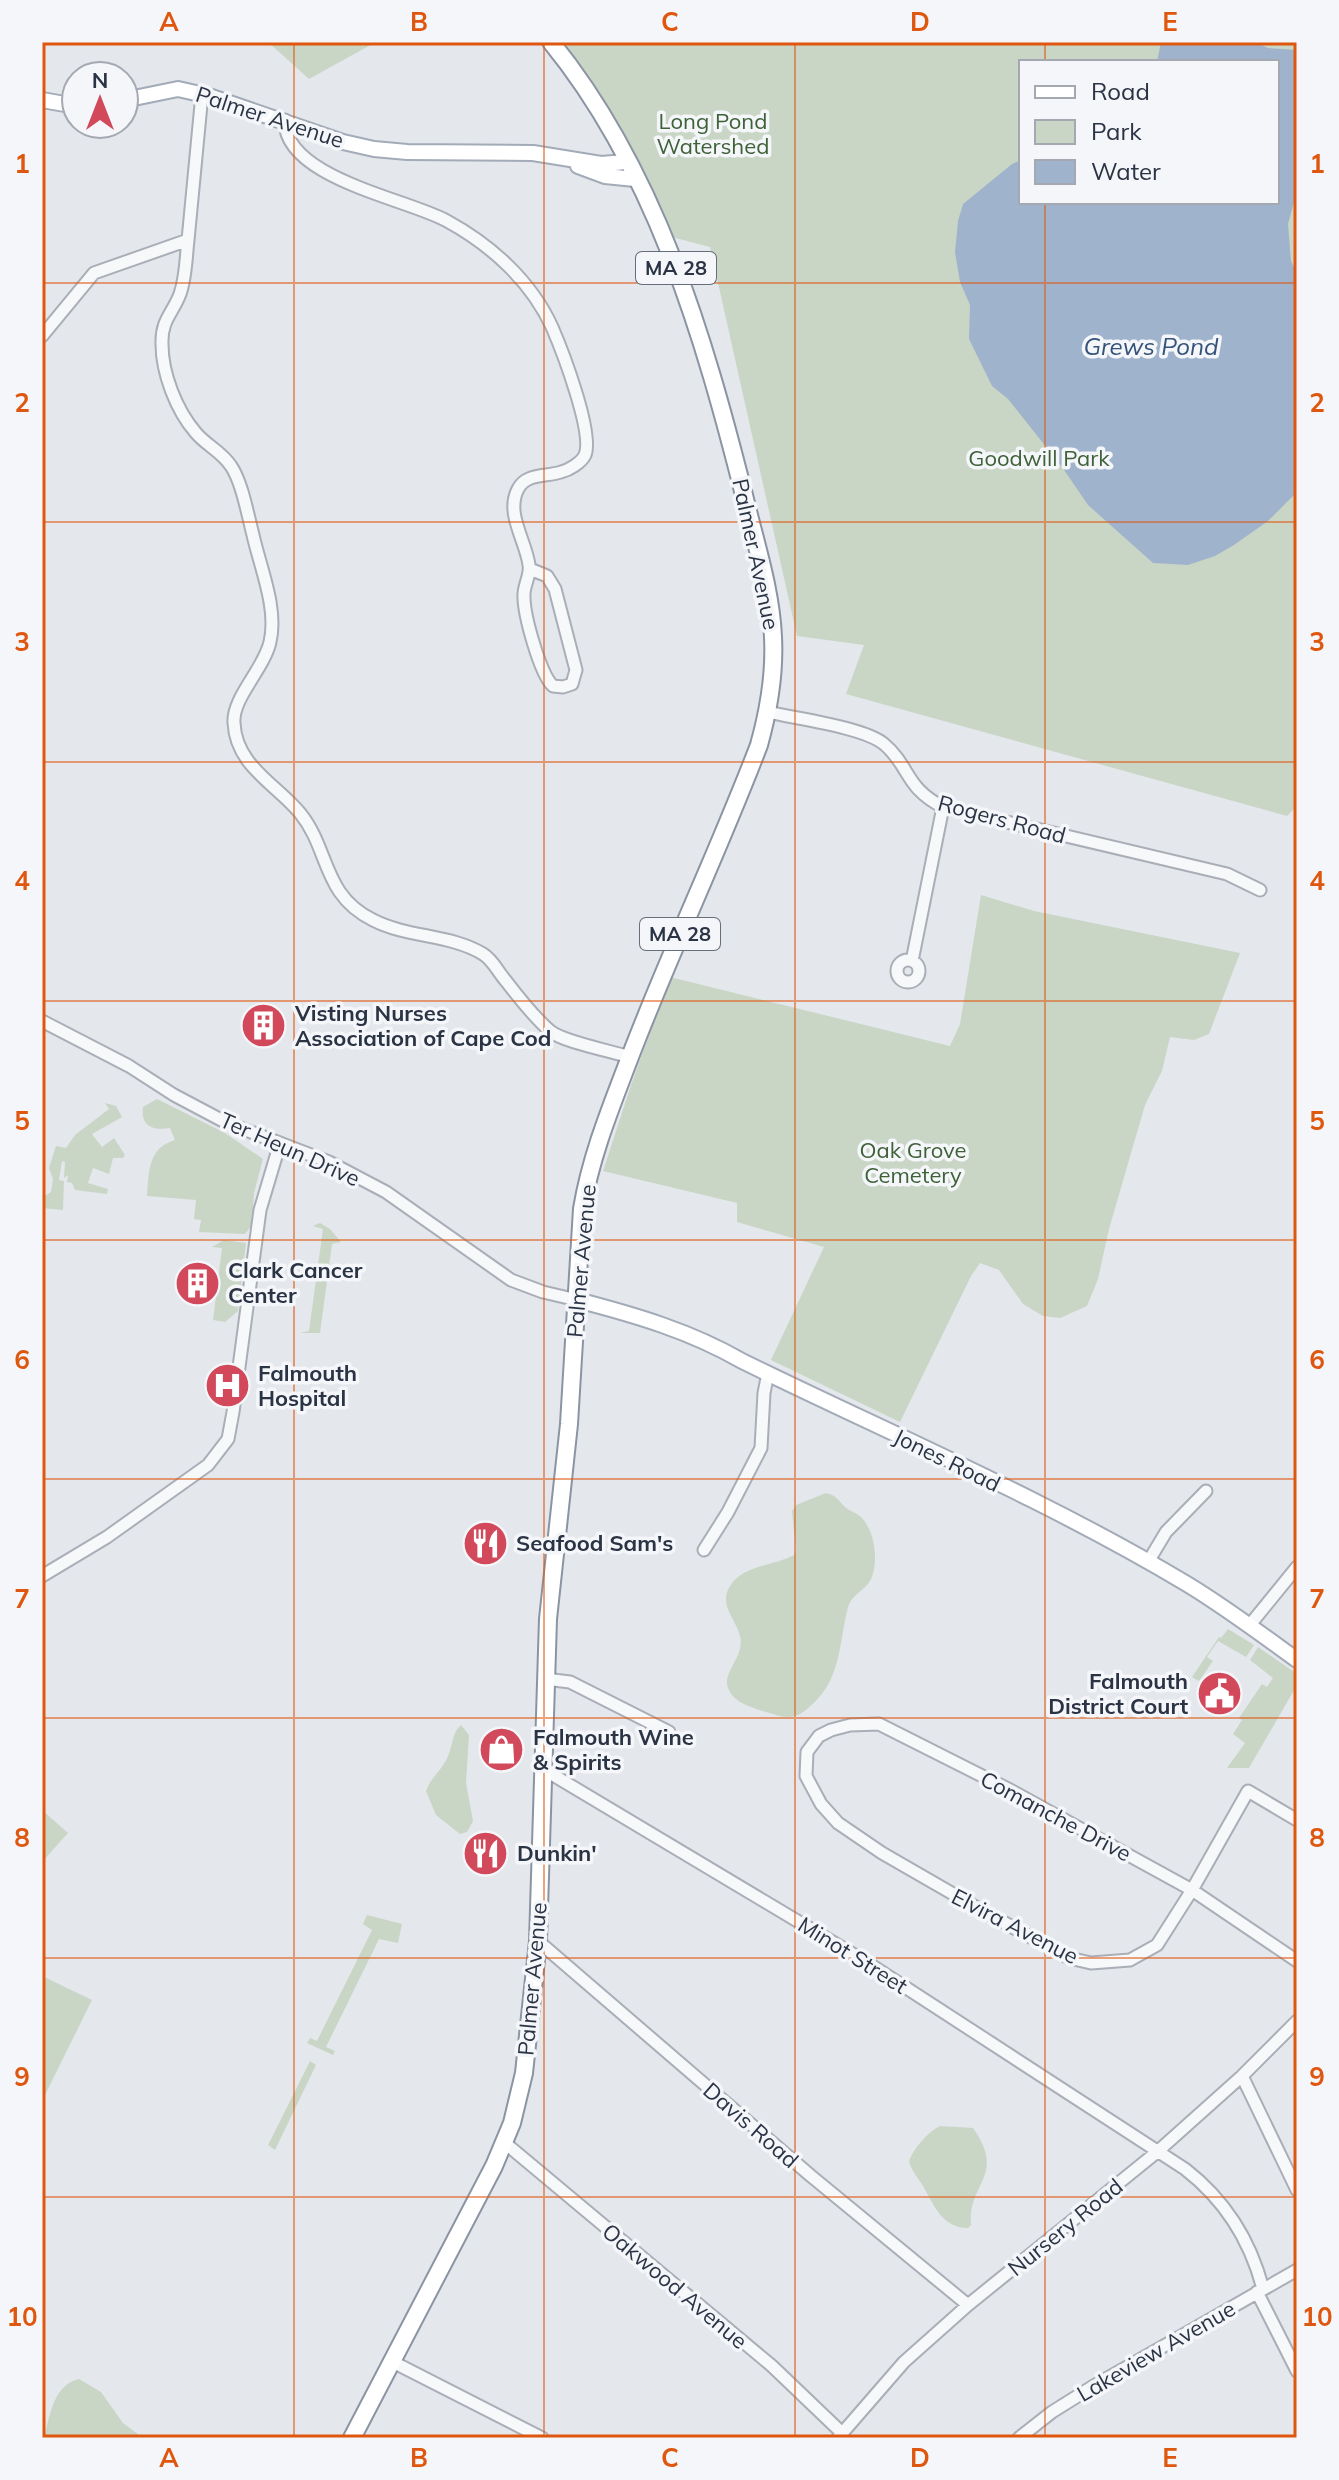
<svg xmlns="http://www.w3.org/2000/svg" width="1339" height="2480" viewBox="0 0 1339 2480" font-family="Mulish,sans-serif">
<style>
.green{fill:#c9d6c5;fill-rule:evenodd}
.water{fill:#9fb4cc}
.lines{fill:none;stroke-linecap:round;stroke-linejoin:round}
.minor-casing{stroke:#a9aeb7;stroke-width:15}
.major-casing{stroke:#a3abb8;stroke-width:18}
.highway-casing{stroke:#8b94a3;stroke-width:20}
.minor{stroke:#f7f8fa;stroke-width:11}
.major{stroke:#fff;stroke-width:14}
.highway{stroke:#fff;stroke-width:16}
.grid{fill:none;stroke:#df570f;stroke-width:2;stroke-opacity:0.55}
.labels{text-anchor:middle;stroke-width:7;stroke-linejoin:round;paint-order:stroke}
.shield{fill:#f4f6f9;stroke:#676e7b;stroke-width:2}
.shield-label{font-size:20px;font-weight:bold;fill:#2b3445}
.street-label{font-size:22px;fill:#2b3445;stroke:#f4f6f9}
.park-label{font-size:22px;fill:#3f6138;stroke:#f4f6f9}
.poi-label{font-size:22px;font-weight:bold;fill:#2b3445;stroke:#f4f6f9;text-anchor:start}
.water-label{font-size:24px;font-style:italic;fill:#34527a;stroke:#f4f6f9}
.neatline{fill:none;stroke:#df570f;stroke-width:3}
.grid-label{font-size:26px;text-anchor:middle;font-weight:bold;fill:#df570f}
</style>
<rect width="100%" height="100%" fill="#e4e7ec"/>
<path class="green" d="M268,42H376L309,79Z
M551,42H1297V806L1287,816L846,694L864,645L797,636L710,247L664,235ZM1021,62H1277V202H1021Z
M981,895L1034,911L1240,953L1209,1034L1194,1040L1170,1037L1162,1071L1145,1105L1109,1229L1098,1279L1087,1306L1060,1318L1043,1316L1023,1304L999,1270L980,1263L971,1276L900,1422L771,1360L824,1247L737,1222V1203L603,1171L631,1085L670,977L950,1046L960,1024Z
M157,1099L225,1133L263,1159L254,1193L252,1225L245,1234L199,1232L201,1220L194,1219L196,1200L147,1196C149,1171 148,1148 175,1140L170,1128C153,1131 140,1126 143,1107Z
M105,1103L116,1106L122,1117L92,1134L102,1147L114,1138L125,1155L123,1158H113L109,1174L93,1168L88,1183L108,1189L107,1194L75,1190L72,1183L67,1182L68,1175L64,1178L65,1162L62,1161L59,1180L64,1181L63,1210L42,1208L45,1196L51,1192L53,1179L49,1168L56,1146L66,1148L75,1135L109,1109Z
M320,1223L330,1229L341,1242L332,1244L320,1333H300L309,1331L323,1229L313,1226Z
M224,1240L246,1243L238,1311L225,1322L213,1320L222,1248L212,1247Z
M826,1493C836,1495 838,1500 845,1507C849,1511 855,1512 860,1516C875,1530 879,1561 871,1579C866,1590 852,1594 848,1607C838,1647 842,1681 807,1709C797,1718 786,1719 773,1714C758,1709 734,1705 728,1688C722,1672 745,1657 740,1636C736,1619 718,1605 730,1586C743,1565 774,1566 794,1555L796,1551L792,1511L796,1505Z
M1228,1629L1254,1645L1246,1657L1218,1641L1207,1657L1213,1661L1199,1681L1192,1677L1219,1637L1221,1638Z
M1258,1647L1297,1674V1685L1249,1768H1227L1245,1743L1233,1734L1242,1720L1239,1718L1262,1684L1267,1687L1273,1678L1250,1660Z
M461,1725L469,1735L466,1783L473,1821L467,1832L460,1834L436,1815L426,1791C431,1777 443,1769 448,1756C453,1745 452,1732 461,1725Z
M42,1810L68,1833L42,1862Z
M367,1915L402,1924L398,1943L379,1939L326,2047L335,2051L333,2055L307,2043L310,2038L317,2041L372,1930L363,1924Z
M42,1976L92,2000L42,2101Z
M310,2061L316,2065L275,2150L268,2145Z
M940,2126L973,2128C1007,2176 967,2183 971,2225L968,2228C942,2228 934,2205 923,2186C918,2178 912,2171 909,2162C912,2150 928,2132 940,2126Z
M79,2379L101,2392L123,2423L143,2438H44C50,2416 53,2385 79,2379Z"/>
<path class="water" d="M1161,42H1255L1268,48L1297,50V191L1288,224L1291,261L1297,274V492L1268,521L1234,545L1215,556L1188,565L1153,563L1088,505L1062,467L1008,399L992,386L969,339L970,305L960,282L955,252L958,221L963,204L1012,164L1021,160V202H1277V62H1157Z"/>
<g class="lines">
<defs>
<path id="minor" d="M285,120C283,178 408,199 447,221C491,245 531,281 552,327C562,350 594,433 585,455C581,463 569,470 561,472C546,477 526,473 518,489C505,513 526,541 529,565C531,574 524,585 524,594C523,613 540,674 553,686L563,687L572,684L576,670L555,589L547,576L530,569
M188,240C186,257 186,277 180,294C173,313 161,320 162,344C162,373 176,410 196,433C206,445 222,452 231,466C242,482 248,516 253,535C260,567 278,608 270,642C264,669 232,698 234,723C236,766 276,784 300,813C330,850 322,895 373,920C408,938 450,934 483,954C493,960 498,972 506,981C519,998 534,1017 550,1031C563,1042 611,1051 630,1057
M42,336L94,273L188,240L202,94
M768,712C797,719 863,727 884,744C910,766 905,788 943,807L1227,874L1260,890
M897 971a11 11 0 1 1 22 0a11 11 0 1 1-22 0Z
M912,961L943,807
M42,1021L129,1066L174,1095L225,1122L329,1162L386,1192L511,1280L543,1292L577,1300
M704,1550L728,1512L761,1448L764,1393L768,1373
M1148,1562L1166,1532L1206,1491
M42,1576L107,1537L208,1465L228,1439L233,1412L260,1210L280,1143
M1249,1626L1297,1567
M545,1679L570,1682L669,1732
M543,1769L871,1965L1185,2169C1225,2200 1250,2239 1263,2289
M1297,1820L1248,1791L1192,1890L1157,1945L1130,1960L1091,1963L1069,1958L974,1906L882,1853L838,1823L821,1804L806,1776L807,1752L819,1736L831,1730L850,1725L879,1724L1010,1790L1192,1890L1297,1961
M538,1941L811,2176L968,2305
M1242,2076L1297,2190
M505,2143L772,2366L841,2432
M1257,2292L1297,2371
M393,2362L542,2438
M838,2438L904,2362L968,2305L1157,2152L1242,2076L1297,2021
M1019,2438L1052,2412L1092,2387L1297,2270"/>
<path id="major" d="M42,100L76,106
M124,100L178,89L209,96L343,142L374,149L407,152L533,153L601,164L626,162
M578,166L605,176L635,179
M577,1300C635,1315 690,1331 742,1361C891,1434 1045,1499 1187,1584C1225,1607 1261,1634 1297,1660"/>
<path id="highway" d="M352,2438L494,2166L512,2123L524,2073L538,1941L548,1619L569,1424L582,1209C591,1155 611,1107 630,1057C670,952 719,850 759,745C769,709 775,675 773,637C771,589 755,542 744,495C704,337 656,171 551,42"/>
</defs>
<use href="#minor" class="minor-casing"/>
<use href="#major" class="major-casing"/>
<use href="#highway" class="highway-casing"/>
<use href="#minor" class="minor"/>
<use href="#major" class="major"/>
<use href="#highway" class="highway"/>
</g>
<path class="grid" d="M294,42V2438M544,42V2438M795,42V2438M1045,42V62M1045,202V2438M42,283H1297M42,522H1297M42,762H1297M42,1001H1297M42,1240H1297M42,1479H1297M42,1718H1297M42,1958H1297M42,2197H1297"/>
<defs>
<symbol id="building-disc" viewBox="-11 -11 22 22"><circle r="9.5" fill="#d1495b" stroke="#f4f6f9"/><path d="M-4-6H4V6H1V3H-1V6H-4ZM-2.5-4.3h1.7v1.8h-1.7ZM.8-4.3h1.7v1.8H.8ZM-2.5-1h1.7V.8h-1.7ZM.8-1h1.7V.8H.8Z" fill="#fff"/></symbol>
<symbol id="hospital-disc" viewBox="-11 -11 22 22"><circle r="9.5" fill="#d1495b" stroke="#f4f6f9"/><path d="M-5-5h3v3.5h4V-5h3V5h-3V1.5h-4V5h-3Z" fill="#fff"/></symbol>
<symbol id="restaurant-disc" viewBox="-11 -11 22 22"><circle r="9.5" fill="#d1495b" stroke="#f4f6f9"/><path d="M-5-6h1v4h1v-4h1v4h1v-4h1v5L-1.5 .5V6h-2V.5L-5-1ZM5-6V6H3V1.5H1.5Q1.5-4 5-6Z" fill="#fff"/></symbol>
<symbol id="civic-disc" viewBox="-11 -11 22 22"><circle r="9.5" fill="#d1495b" stroke="#f4f6f9"/><path d="M-.6-6.5H3V-4.5H.6V-3L4-1V1h2V6H-6V1h2V-1L-.6-3ZM-1.2 2.5V6h2.4V2.5Z" fill="#fff"/></symbol>
<symbol id="shop-disc" viewBox="-11 -11 22 22"><circle r="9.5" fill="#d1495b" stroke="#f4f6f9"/><path d="M-5-2.5h2.3a2.7 3.5 0 0 1 5.4 0H5L5.5 6h-11ZM-1.5-2.5h3a1.5 2.3 0 0 0-3 0Z" fill="#fff"/></symbol>
</defs>
<g fill-rule="evenodd">
<use href="#building-disc" x="238" y="1000" width="51" height="51"/>
<use href="#building-disc" x="172" y="1258" width="51" height="51"/>
<use href="#hospital-disc" x="202" y="1360" width="51" height="51"/>
<use href="#restaurant-disc" x="460" y="1518" width="51" height="51"/>
<use href="#civic-disc" x="1194" y="1668" width="51" height="51"/>
<use href="#shop-disc" x="476" y="1724" width="51" height="51"/>
<use href="#restaurant-disc" x="460" y="1828" width="51" height="51"/>
</g>
<g class="labels">
<g class="shield">
<rect x="636" y="252" width="80" height="32" rx="6"/>
<rect x="640" y="918" width="80" height="32" rx="6"/>
</g>
<g class="shield-label">
<text x="676" y="275">MA 28</text>
<text x="680" y="941">MA 28</text>
</g>
<g class="street-label">
<text transform="translate(270 117) rotate(18)" y="8">Palmer Avenue</text>
<text transform="translate(756 554) rotate(78)" y="8">Palmer Avenue</text>
<text transform="translate(1002 819) rotate(15)" y="8">Rogers Road</text>
<text transform="translate(290 1149) rotate(24)" y="8">Ter Heun Drive</text>
<text transform="translate(581 1261) rotate(-85)" y="8">Palmer Avenue</text>
<text transform="translate(947 1460) rotate(26)" y="8">Jones Road</text>
<text transform="translate(1056 1816) rotate(28)" y="8">Comanche Drive</text>
<text transform="translate(1015 1926) rotate(27)" y="8">Elvira Avenue</text>
<text transform="translate(853 1955) rotate(32)" y="8">Minot Street</text>
<text transform="translate(532 1979) rotate(-85)" y="8">Palmer Avenue</text>
<text transform="translate(751 2125) rotate(41)" y="8">Davis Road</text>
<text transform="translate(1065 2227) rotate(-39)" y="8">Nursery Road</text>
<text transform="translate(675 2286) rotate(40)" y="8">Oakwood Avenue</text>
<text transform="translate(1156 2351) rotate(-30)" y="8">Lakeview Avenue</text>
</g>
<g class="park-label">
<text x="713" y="129">Long Pond<tspan x="713" dy="25">Watershed</tspan></text>
<text x="1039" y="466">Goodwill Park</text>
<text x="913" y="1158">Oak Grove<tspan x="913" dy="25">Cemetery</tspan></text>
</g>
<g class="poi-label">
<text x="295" y="1021">Visting Nurses<tspan x="295" dy="25">Association of Cape Cod</tspan></text>
<text x="228" y="1278">Clark Cancer<tspan x="228" dy="25">Center</tspan></text>
<text x="258" y="1381">Falmouth<tspan x="258" dy="25">Hospital</tspan></text>
<text x="516" y="1551">Seafood Sam's</text>
<text x="1188" y="1689" text-anchor="end">Falmouth<tspan x="1188" dy="25">District Court</tspan></text>
<text x="533" y="1745">Falmouth Wine<tspan x="533" dy="25">&amp; Spirits</tspan></text>
<text x="517" y="1861">Dunkin'</text>
</g>
<g class="water-label">
<text x="1151" y="355">Grews Pond</text>
</g>
</g>
<rect width="1339" height="2480" fill="none" stroke="#f4f6f9" stroke-width="88"/>
<rect x="1019" y="60" width="260" height="144" fill="#f4f6f9" stroke="#a4a8b1" stroke-width="2"/>
<rect x="1035" y="86" width="40" height="12" fill="#ffffff" stroke="#a4a8b1" stroke-width="2"/>
<text x="1091" y="100" font-size="24" fill="#2b3445">Road</text>
<rect x="1035" y="120" width="40" height="24" fill="#c9d6c5" stroke="#a4a8b1" stroke-width="2"/>
<text x="1091" y="140" font-size="24" fill="#2b3445">Park</text>
<rect x="1035" y="160" width="40" height="24" fill="#9fb4cc" stroke="#a4a8b1" stroke-width="2"/>
<text x="1091" y="180" font-size="24" fill="#2b3445">Water</text>
<g transform="translate(100 100)"><circle r="38" fill="#f4f6f9" stroke="#a4a8b1" stroke-width="2"/>
<path d="M0-6L14 30L0 20L-14 30Z" fill="#d1495b"/>
<text y="-12" font-size="22" font-weight="bold" text-anchor="middle" fill="#2b3445">N</text>
</g>
<rect x="44" y="44" width="1251" height="2392" class="neatline"/>
<g class="grid-label">
<text x="169" y="31">A</text>
<text x="419" y="31">B</text>
<text x="670" y="31">C</text>
<text x="920" y="31">D</text>
<text x="1170" y="31">E</text>
<text x="22" y="173">1</text>
<text x="1317" y="173">1</text>
<text x="22" y="412">2</text>
<text x="1317" y="412">2</text>
<text x="22" y="651">3</text>
<text x="1317" y="651">3</text>
<text x="22" y="890">4</text>
<text x="1317" y="890">4</text>
<text x="22" y="1130">5</text>
<text x="1317" y="1130">5</text>
<text x="22" y="1369">6</text>
<text x="1317" y="1369">6</text>
<text x="22" y="1608">7</text>
<text x="1317" y="1608">7</text>
<text x="22" y="1847">8</text>
<text x="1317" y="1847">8</text>
<text x="22" y="2086">9</text>
<text x="1317" y="2086">9</text>
<text x="22" y="2326">10</text>
<text x="1317" y="2326">10</text>
<text x="169" y="2467">A</text>
<text x="419" y="2467">B</text>
<text x="670" y="2467">C</text>
<text x="920" y="2467">D</text>
<text x="1170" y="2467">E</text>
</g>
</svg>
